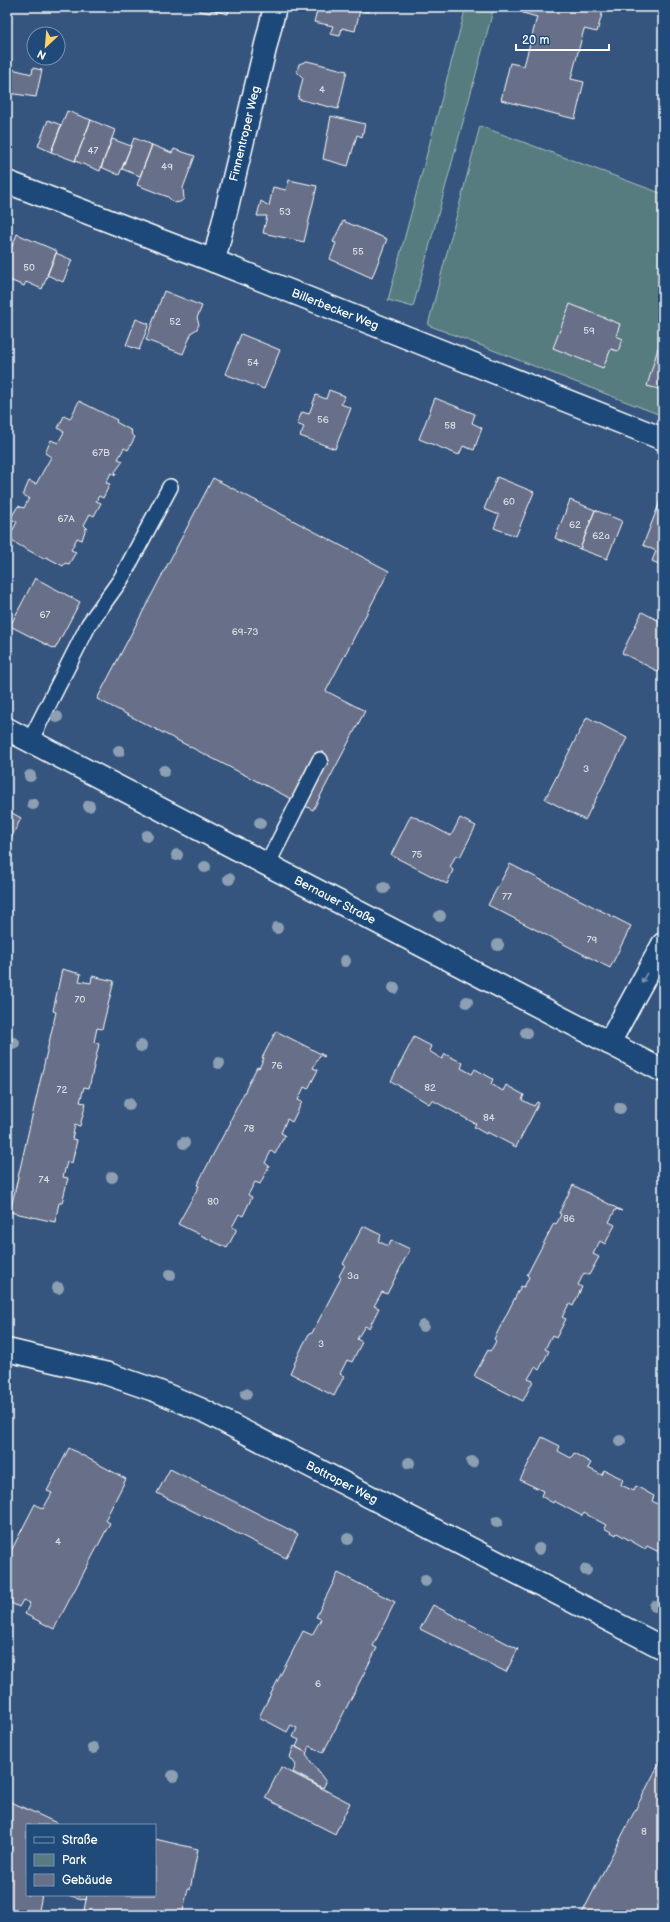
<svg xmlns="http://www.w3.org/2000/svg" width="670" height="1922" viewBox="0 0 670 1922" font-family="'Balsamiq Sans',sans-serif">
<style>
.green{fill:#577b80;stroke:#abbdc0}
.building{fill:#676f89;stroke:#fff}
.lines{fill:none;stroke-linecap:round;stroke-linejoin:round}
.lane-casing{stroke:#fff;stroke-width:18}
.street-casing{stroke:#fff;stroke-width:25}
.secondary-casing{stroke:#fff;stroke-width:25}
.lane{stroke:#1f4a7a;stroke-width:15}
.street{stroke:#1f4a7a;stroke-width:22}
.secondary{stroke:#1f4a7a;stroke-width:22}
.tree{fill:#8da0b3}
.oneway{fill:#7992af}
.labels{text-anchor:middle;stroke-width:3.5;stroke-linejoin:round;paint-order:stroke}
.number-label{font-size:10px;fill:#d9dbe2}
.street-label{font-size:12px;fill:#fff;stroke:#1f4a7a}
</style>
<rect width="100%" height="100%" fill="#35557e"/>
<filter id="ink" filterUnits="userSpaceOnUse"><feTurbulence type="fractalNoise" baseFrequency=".025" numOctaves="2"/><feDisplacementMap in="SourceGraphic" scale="8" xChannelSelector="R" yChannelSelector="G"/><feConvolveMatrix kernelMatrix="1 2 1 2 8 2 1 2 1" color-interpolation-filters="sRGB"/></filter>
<g filter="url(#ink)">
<path class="green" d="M466,7H494L413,307L388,300Z
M480,126L663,194V416L428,325Z"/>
<path class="building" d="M199,7H229L228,14L212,10L210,13L199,11Z
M318,7H370L369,12L360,10L355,31L342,28L340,36L330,34L333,26L314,22Z
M525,7H604L597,32L584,29L571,79L584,82L575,119L501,100L510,63L524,66L537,17L523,13Z
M307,61L347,71L338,109L298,99L303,78L297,72L299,64Z
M33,68L42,70L36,97L7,93L12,69L32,74Z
M67,111L91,120L75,161L51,152Z
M331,116L365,124L362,137L357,135L348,166L323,159Z
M48,120L61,125L51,152L38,146Z
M91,120L115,130L100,171L75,161Z
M134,138L152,145L140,176L122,169Z
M112,139L131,146L119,175L101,167Z
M152,145L172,153L174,149L195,156L183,188L184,199L180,202L174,203L168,197L137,185Z
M289,180L317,186L304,242L263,233L267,216H257L261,201L269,206L273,187L286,190Z
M343,221L387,239L372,278L330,259L336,243L333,242Z
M17,234L57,251L42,289L26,282L24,286L7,279L8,276L7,275V259Z
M56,253L72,260L63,282L47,275Z
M164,291L202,306L197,318L199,324L197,329L192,332L183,354L146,340Z
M570,304L620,324L616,336L623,339L618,351L611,349L603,368L553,348Z
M136,319L149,324L139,350L126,345Z
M663,331V390L647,386Z
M241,334L280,350L264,389L225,374Z
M329,390L345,396L341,404L351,408L335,449L300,436L304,427L297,424L302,412L309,414L316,395L326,399Z
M435,398L475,414L472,423L482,428L474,450L463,446L459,455L419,439Z
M79,401L117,420L116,422L132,431L131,434L135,437L128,450L124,448L118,459L123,461L115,472L116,475L111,473L106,483L110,484L103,498L99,496L96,501L101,503L94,516L90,514L84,525L88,529L86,528L82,540L77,538L71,550L76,552L69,564L65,563L63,566L46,557L44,559L8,539L17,522L10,519L18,506L24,508L29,498L23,495L29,481L36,484L51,457L45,453L51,440L58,443L64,432L58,428L64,416L70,419Z
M497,477L534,492L516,536L494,528L499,515L484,509Z
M213,478L389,571L326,691L365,711L313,810L97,699Z
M663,494V566L652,561L656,551L643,545Z
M570,500L595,510L580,549L555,538Z
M595,510L622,521L607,559L580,549Z
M35,578L80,602L55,649L10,626Z
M642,612L663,623V674L622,653Z
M587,717L627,738L585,820L545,799Z
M7,810L21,818L7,847Z
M411,815L451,836L460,818L476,826L460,857L456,855L450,867L453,870L447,884L391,855Z
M510,864L631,926L610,968L488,905Z
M62,969L81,974L79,981L91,983L92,976L114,981L102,1029L97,1028L94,1042L99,1044L89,1088L84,1087L80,1102L86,1103L80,1126L75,1125L72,1139L77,1140L72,1163L67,1162L63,1177L68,1178L62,1203H59L55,1222L10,1212L56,1012L53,1011Z
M276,1031L325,1056L324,1057L320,1055L313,1068L318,1070L308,1089L304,1087L298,1100L302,1102L292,1122L287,1119L281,1133L285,1135L275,1154L271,1151L265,1163L269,1166L260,1184L255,1182L248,1195L252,1197L243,1216L239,1214L232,1227L237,1229L227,1248L178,1224L199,1186L197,1185L225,1132H226L231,1122L230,1121L257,1067L259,1068L264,1058H262Z
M414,1037L431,1046L429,1051L442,1059L445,1054L463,1063L461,1068L472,1074L475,1069L493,1079L491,1084L503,1091L506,1085L524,1095L522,1100L534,1106L537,1102L539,1103L516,1147L487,1132L486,1134L474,1127L476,1124L432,1100L429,1104L391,1081Z
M573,1185L622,1211L616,1209L609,1222L615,1225L605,1244L600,1241L593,1254L599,1257L589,1275L584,1273L578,1285L582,1287L573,1306L569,1304L562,1317L566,1319L556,1338L552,1335L545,1349L549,1351L539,1370L535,1367L528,1379L533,1381L523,1401L474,1376L488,1350L490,1351L493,1347L496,1341L494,1339L521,1286L524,1287L529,1277L527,1275L554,1223L556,1224L558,1221L561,1214L559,1213Z
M363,1226L381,1235L378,1241L388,1246L391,1240L410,1249L387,1294L382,1292L374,1306L379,1308L369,1328L365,1326L357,1339L362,1342L352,1362L347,1360L340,1374L344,1376L334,1396L290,1373L303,1345L309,1334L312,1333L341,1278L339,1276L345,1265L343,1264Z
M542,1437L560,1446L558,1451L571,1458L574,1453L591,1463L588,1468L602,1475L604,1470L623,1479L621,1485L634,1491L636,1486L654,1496L652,1501L663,1507V1554L647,1546L645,1549L617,1533L616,1535L604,1528L606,1525L584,1513L582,1516L554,1501L553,1503L541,1496L543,1491L520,1480Z
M69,1448L126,1479L105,1520L110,1523L54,1629L25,1614L30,1603L23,1600L19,1607L7,1601V1559L35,1504L43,1509L52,1493L47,1491Z
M170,1469L298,1534L286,1558L157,1493Z
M338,1573L395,1602L373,1646L377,1648L323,1753L310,1746L307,1753L296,1747L299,1740L293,1737L297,1728L291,1725L287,1732L259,1717L303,1631L312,1635L321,1619L316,1617Z
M433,1605L518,1649L506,1672L420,1629Z
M294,1746L307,1753L306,1755L326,1782L323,1788L293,1772L296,1765L290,1757Z
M663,1756V1906L659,1915H581Z
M281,1767L350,1803L335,1834L265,1798Z
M7,1800L61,1825H27V1895H42L38,1915H7Z
M155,1839L198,1849L190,1890L188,1889L182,1915H83L87,1895H155Z
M67,1895H87L86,1900Z"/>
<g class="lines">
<defs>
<path id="lane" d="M30,741L89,624L121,579L170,487
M267,865L320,760"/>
<g id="street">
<path id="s1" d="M7,182L214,261L663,439"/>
<path id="s2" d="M214,261L275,7"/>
<path d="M609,1043L663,944"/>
<path id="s3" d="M7,1350L108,1374L157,1391L202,1410L663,1648"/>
</g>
<g id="secondary">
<path id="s4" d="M7,729L663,1071"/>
</g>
</defs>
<use href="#lane" class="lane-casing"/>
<use href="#street" class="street-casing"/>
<use href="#secondary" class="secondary-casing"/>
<use href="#lane" class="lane"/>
<use href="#street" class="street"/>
<use href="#secondary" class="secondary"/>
</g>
<g class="tree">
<circle cx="57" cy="717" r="6"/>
<circle cx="119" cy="751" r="6"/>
<circle cx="164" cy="771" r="6"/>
<circle cx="30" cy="776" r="6"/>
<circle cx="33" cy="804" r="6"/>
<circle cx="89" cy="806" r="6"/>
<circle cx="260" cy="823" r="6"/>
<circle cx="147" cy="836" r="6"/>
<circle cx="177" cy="855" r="6"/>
<circle cx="205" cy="867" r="6"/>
<circle cx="229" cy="879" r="6"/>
<circle cx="384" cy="888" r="6"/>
<circle cx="440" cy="916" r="6"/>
<circle cx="277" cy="928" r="6"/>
<circle cx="498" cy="945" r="6"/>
<circle cx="345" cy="961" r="6"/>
<circle cx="394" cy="988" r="6"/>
<circle cx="467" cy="1002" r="6"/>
<circle cx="526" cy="1033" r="6"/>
<circle cx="14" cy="1043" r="6"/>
<circle cx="141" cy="1046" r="6"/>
<circle cx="219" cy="1063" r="6"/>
<circle cx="129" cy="1104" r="6"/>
<circle cx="620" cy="1108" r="6"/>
<circle cx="184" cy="1143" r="6"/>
<circle cx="112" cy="1177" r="6"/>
<circle cx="170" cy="1275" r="6"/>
<circle cx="58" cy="1288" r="6"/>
<circle cx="423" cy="1326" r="6"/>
<circle cx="246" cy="1394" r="6"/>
<circle cx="620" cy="1441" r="6"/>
<circle cx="472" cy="1462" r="6"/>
<circle cx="409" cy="1463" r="6"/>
<circle cx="497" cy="1522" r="6"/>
<circle cx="348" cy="1539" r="6"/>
<circle cx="539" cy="1549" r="6"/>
<circle cx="586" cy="1570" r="6"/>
<circle cx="425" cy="1581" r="6"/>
<circle cx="655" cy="1606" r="6"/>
<circle cx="93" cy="1748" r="6"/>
<circle cx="173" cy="1776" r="6"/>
</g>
<defs><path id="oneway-solid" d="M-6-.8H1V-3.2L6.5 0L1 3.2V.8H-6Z"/></defs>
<use class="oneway" href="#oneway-solid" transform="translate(644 978) rotate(119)"/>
</g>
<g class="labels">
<g class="number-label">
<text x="322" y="93">4</text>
<text x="93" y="154">47</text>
<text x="167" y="170">49</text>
<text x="285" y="215">53</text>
<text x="358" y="255">55</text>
<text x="29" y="271">50</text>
<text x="175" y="325">52</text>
<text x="589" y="334">59</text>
<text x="253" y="366">54</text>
<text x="323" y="423">56</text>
<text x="450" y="429">58</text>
<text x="101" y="456">67B</text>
<text x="509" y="505">60</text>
<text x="66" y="522">67A</text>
<text x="575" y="528">62</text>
<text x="601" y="539">62a</text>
<text x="45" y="618">67</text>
<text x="245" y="635">69-73</text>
<text x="586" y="772">3</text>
<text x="417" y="858">75</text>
<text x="507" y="900">77</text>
<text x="592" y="943">79</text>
<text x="80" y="1003">70</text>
<text x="277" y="1069">76</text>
<text x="430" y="1091">82</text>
<text x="62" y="1093">72</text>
<text x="489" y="1121">84</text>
<text x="249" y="1132">78</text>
<text x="44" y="1183">74</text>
<text x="213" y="1205">80</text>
<text x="569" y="1222">86</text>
<text x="353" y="1279">3a</text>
<text x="321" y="1347">3</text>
<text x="58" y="1545">4</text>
<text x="318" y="1687">6</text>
<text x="644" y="1835">8</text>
</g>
<g class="street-label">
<text dy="4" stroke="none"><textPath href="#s2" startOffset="131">Finnentroper Weg</textPath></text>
<text dy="4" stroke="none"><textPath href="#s1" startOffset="352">Billerbecker Weg</textPath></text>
<text dy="4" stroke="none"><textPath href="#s4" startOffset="370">Bernauer Straße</textPath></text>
<text dy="4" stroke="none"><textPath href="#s3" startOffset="362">Bottroper Weg</textPath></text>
</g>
</g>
<rect width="670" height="1922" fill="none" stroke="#1f4a7a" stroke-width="24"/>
<rect x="12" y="12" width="646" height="1898" fill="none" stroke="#fff" stroke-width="1.5" filter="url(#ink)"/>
<rect x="26" y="1824" width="130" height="72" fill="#1f4a7a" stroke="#7992af"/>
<rect x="34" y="1837" width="20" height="6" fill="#1f4a7a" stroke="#7992af"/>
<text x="62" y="1844" font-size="12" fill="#ffffff">Straße</text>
<rect x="34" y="1854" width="20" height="12" fill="#577b80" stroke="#7992af"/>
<text x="62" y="1864" font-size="12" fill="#ffffff">Park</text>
<rect x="34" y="1874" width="20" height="12" fill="#676f89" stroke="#7992af"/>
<text x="62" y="1884" font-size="12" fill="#ffffff">Gebäude</text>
<g transform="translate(46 46) rotate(206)"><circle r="19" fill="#1f4a7a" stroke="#7992af"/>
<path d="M0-3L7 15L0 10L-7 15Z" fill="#ffd166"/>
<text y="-6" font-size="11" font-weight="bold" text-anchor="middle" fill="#ffffff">N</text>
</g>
<path d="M516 44v6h93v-6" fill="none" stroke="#ffffff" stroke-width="2"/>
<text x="522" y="44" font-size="12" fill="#ffffff" stroke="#1f4a7a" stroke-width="3" paint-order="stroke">20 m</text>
</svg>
